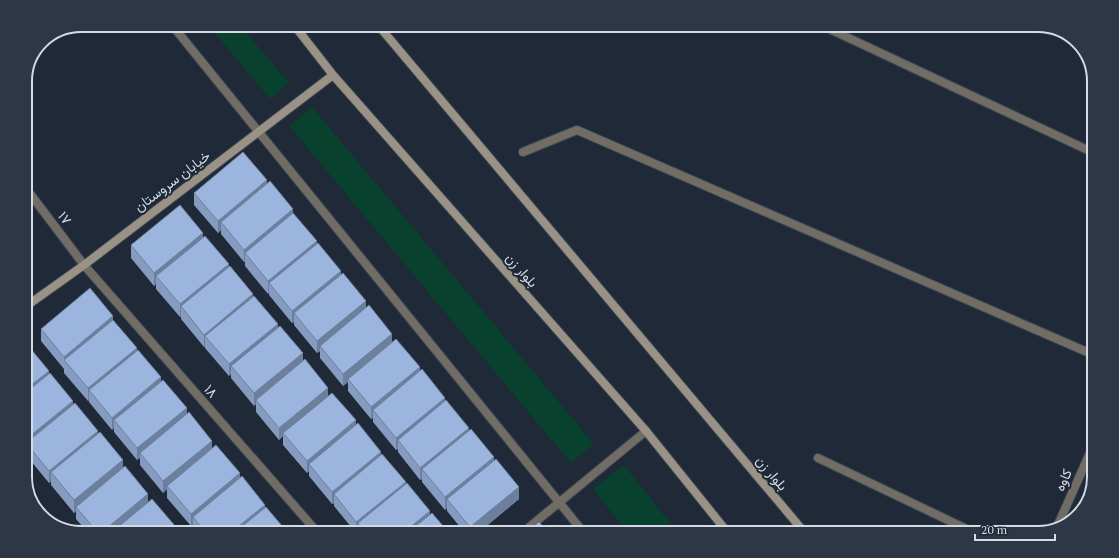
<svg xmlns="http://www.w3.org/2000/svg" width="1119" height="558" viewBox="0 0 1119 558" font-family="'PT Serif',Vazirmatn,serif">
<style>
.green{fill:#08412e}
.lines{fill:none;stroke-linecap:round;stroke-linejoin:round}
.street-casing{stroke:#3c4554;stroke-width:10}
.secondary-casing{stroke:#3c4554;stroke-width:10}
.street{stroke:#716c64;stroke-width:8}
.secondary{stroke:#999285;stroke-width:8}
.wall{fill:#859cc0}
.shaded-wall{fill:#6c7f9c}
.building{fill:#9bb5df;stroke:#6c7f9c}
.labels{text-anchor:middle;stroke-width:4;stroke-linejoin:round;paint-order:stroke}
.street-label{font-size:14px;fill:#d4dbe5;stroke:#1f2938}
.rim{fill:none;stroke:#d4dbe5;stroke-width:2}
</style>
<rect width="100%" height="100%" fill="#1f2938"/>
<path class="green" d="M208,25H240L289,83L270,99Z
M312,107L594,444L571,463L289,126Z
M624,465L678,533H628L593,489Z"/>
<g class="lines">
<defs>
<path id="street" d="M172,25L584,533
M821,25L1094,153
M523,152L577,130L1094,355
M25,187L84,265L318,533
M818,458L975,533
M34,506L38,511
M1057,527L1094,444
M522,533L646,431"/>
<path id="secondary" d="M294,25L333,75L646,431L728,533
M378,25L805,533
M25,307L84,265L333,75"/>
</defs>
<use href="#street" class="street-casing"/>
<use href="#secondary" class="secondary-casing"/>
<use href="#street" class="street"/>
<use href="#secondary" class="secondary"/>
</g>
<path class="wall" d="M267,184L293,214L341,274L392,342L420,371L445,400L494,461L519,499L478,533H465L447,511V508L445,510L422,482V479L420,480L398,452V449L396,450L373,422V418L371,419L348,391V382L343,386L320,358V351L317,353L294,325V322L292,323L269,295V292L268,294L245,266V261L244,262L221,234V230L218,233L194,205V193Z
M203,238L253,297L278,327L303,361L328,396L356,425L381,454L430,515L449,533H356L334,506V503L332,504L309,476V471L307,473L283,445V436L279,440L256,412V404L254,406L231,378V374L229,376L205,348V346L204,347L181,319V316L180,317L156,289V284L154,286L131,258V245Z
M113,321L161,381L212,449L240,478L288,533H196L193,529V524L191,526L167,498V489L163,493L140,465V458L137,460L114,432V428L112,430L89,402V400L88,401L64,373V368V369L41,341V329Z
M25,343L49,374L98,434L148,503L176,532L180,533H88L76,519V511L74,513L51,485V481L49,483L26,455Z"/>
<path class="shaded-wall" d="M267,180V193L221,222V230L218,233V221Z
M293,209V222L245,253V261L244,262V250Z
M203,233V246L156,276V284L154,286V273Z
M317,241V254L269,283V292L268,294V281Z
M229,264V277L181,306V316L180,317V304Z
M341,271V283L294,313V322L292,323V311Z
M253,294V307L205,336V346L204,347V335Z
M366,301V313L320,346V351L317,353V341Z
M113,316V329L64,360V369V357Z
M278,324V336L231,366V374L229,376V364Z
M392,334V346L348,379V382L343,386V374Z
M137,348V361L89,390V400L88,401V388Z
M303,353V366L256,400V404L254,406V393Z
M420,367V379L373,410V418L371,419V407Z
M49,371V383L25,403V390Z
M161,377V390L114,420V428L112,430V418Z
M328,388V400L283,433V436L279,440V428Z
M445,398V410L398,440V449L396,450V438Z
M73,401V413L26,443L25,453V440Z
M187,408V420L140,453V458L137,460V448Z
M356,420V433L309,464V471L307,473V461Z
M469,428V440L422,469V479L420,480V468Z
M98,431V443L51,472V481L49,483V471Z
M212,441V453L167,486V489L163,493V481Z
M381,452V464L334,494V503L332,504V492Z
M494,457V470L447,499V508L445,510V497Z
M123,460V473L76,507V511L74,513V500Z
M240,473V486L193,517V524L191,526V514Z
M406,482V494L358,523V533H356V522Z
M519,487V499L478,533H470V527Z
M148,494V506L116,533H101Z
M265,505V517L245,533H230Z
M430,511V524L418,533H403Z
M176,527V533H169Z"/>
<path class="building" d="M243,152L267,180L218,221L194,193Z
M270,181L293,209L244,250L221,222Z
M180,205L203,233L154,273L131,245Z
M293,213L317,241L268,281L245,253Z
M205,236L229,264L180,304L156,276Z
M318,243L341,271L292,311L269,283Z
M230,266L253,294L204,335L181,306Z
M343,273L366,301L317,341L294,313Z
M90,288L113,316L64,357L41,329Z
M254,296L278,324L229,364L205,336Z
M369,305L392,334L343,374L320,346Z
M113,320L137,348L88,388L64,360Z
M280,326L303,353L254,393L231,366Z
M396,339L420,367L371,407L348,379Z
M25,343H26L49,371L25,390Z
M138,350L161,377L112,418L89,390Z
M305,359L328,388L279,428L256,400Z
M422,369L445,398L396,438L373,410Z
M50,373L73,401L25,440V393Z
M163,380L187,408L137,448L114,420Z
M332,393L356,420L307,461L283,433Z
M446,400L469,428L420,468L398,440Z
M75,403L98,431L49,471L26,443Z
M189,412L212,441L163,481L140,453Z
M358,423L381,452L332,492L309,464Z
M471,429L494,457L445,497L422,469Z
M100,432L123,460L74,500L51,472Z
M216,445L240,473L191,514L167,486Z
M382,454L406,482L356,522L334,494Z
M496,459L519,487L470,527L447,499Z
M125,466L148,494L101,533H98L76,507Z
M242,476L265,505L230,533H206L193,517Z
M407,483L430,511L403,533H366L358,523Z
M152,499L176,527L169,533H111Z
M266,507L288,533H234Z
M432,513L449,533H407Z
M539,522L548,533H526Z
M178,530L180,533H175Z"/>
<g class="labels">
<g class="street-label">
<text transform="translate(172 181) rotate(-37)" y="5">خیابان سروستان</text>
<text transform="translate(65 218) rotate(53)" y="5">۱۷</text>
<text transform="translate(522 270) rotate(49)" y="5">بلوار زن</text>
<text transform="translate(211 391) rotate(49)" y="5">۱۸</text>
<text transform="translate(772 473) rotate(50)" y="5">بلوار زن</text>
<text transform="translate(1063 480) rotate(-66)" y="5">کاوه</text>
</g>
</g>
<path d="M0 0H1119V558H0ZM81 32H1038A49 49 0 0 1 1087 81V477A49 49 0 0 1 1038 526H81A49 49 0 0 1 32 477V81A49 49 0 0 1 81 32Z" fill="#2d3746" fill-rule="evenodd"/>
<path class="rim" d="M81 32H1038A49 49 0 0 1 1087 81V477A49 49 0 0 1 1038 526H81A49 49 0 0 1 32 477V81A49 49 0 0 1 81 32Z"/>
<path d="M975 534v6h80v-6" fill="none" stroke="#d4dbe5" stroke-width="2"/>
<text x="981" y="534" font-size="12" fill="#d4dbe5" stroke="#1f2938" stroke-width="3" paint-order="stroke">20 m</text>
</svg>
